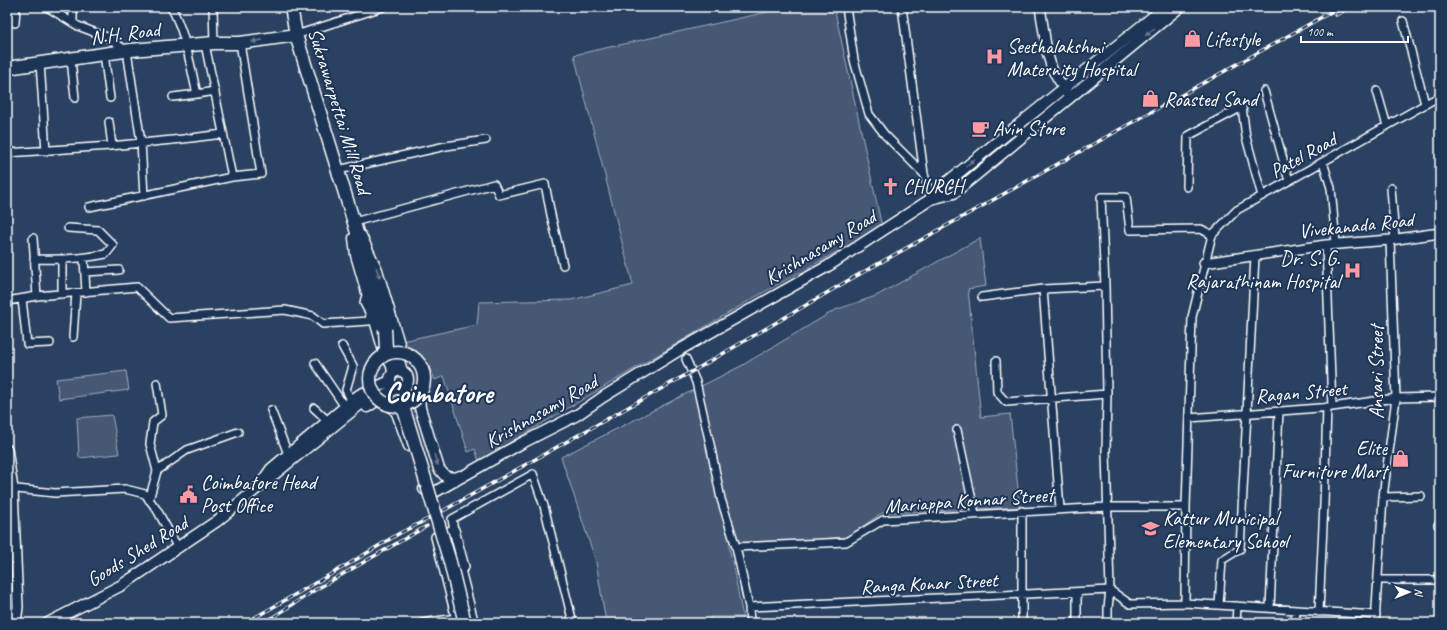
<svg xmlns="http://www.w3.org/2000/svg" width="1447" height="630" viewBox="0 0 1447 630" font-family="Caveat,sans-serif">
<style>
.green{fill:#465975;stroke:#a2acba}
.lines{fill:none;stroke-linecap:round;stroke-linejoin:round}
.minor-casing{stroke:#fff;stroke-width:10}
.tertiary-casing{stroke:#fff;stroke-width:12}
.secondary-casing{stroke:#fff;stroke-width:13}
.trunk-casing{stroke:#fff;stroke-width:15}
.minor{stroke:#1d3557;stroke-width:7}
.tertiary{stroke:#1d3557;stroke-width:9}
.secondary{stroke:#1d3557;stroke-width:10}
.trunk{stroke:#1d3557;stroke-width:12}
.rail-casing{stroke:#fff;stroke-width:3.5}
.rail{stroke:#1d3557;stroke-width:2;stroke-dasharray:6;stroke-linecap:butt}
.trunk-bridge-casing{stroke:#fff;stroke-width:15;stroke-linecap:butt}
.trunk-bridge{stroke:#1d3557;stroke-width:12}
.oneway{fill:#6c7c92}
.labels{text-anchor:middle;stroke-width:4;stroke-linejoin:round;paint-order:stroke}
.street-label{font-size:20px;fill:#fff;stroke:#1d3557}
.poi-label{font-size:20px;fill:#fff;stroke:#1d3557;text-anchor:start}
.town-label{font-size:28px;font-weight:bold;fill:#fff;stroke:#1d3557}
</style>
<rect width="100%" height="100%" fill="#2a4161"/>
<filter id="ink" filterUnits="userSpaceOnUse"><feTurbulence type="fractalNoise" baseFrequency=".025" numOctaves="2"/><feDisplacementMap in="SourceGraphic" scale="8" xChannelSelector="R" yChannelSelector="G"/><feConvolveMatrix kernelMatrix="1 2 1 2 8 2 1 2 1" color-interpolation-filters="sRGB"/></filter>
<g filter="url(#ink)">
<path class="green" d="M790,7H834L882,227L757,296L479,461L475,449L468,452L444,376L435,380C432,373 429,365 424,359C419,352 410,352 407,344L402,341L477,325L479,302L571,300L633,285L574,55Z
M980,238L986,286L968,289L981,417L1010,414L1020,507L882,513L847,537L729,546L743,617H710L711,623H606L596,562L561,457L741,366L835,310L876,296Z
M126,371L129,390L59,399L56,379Z
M112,415L119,454L79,458L77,418Z"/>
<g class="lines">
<defs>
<path id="minor" d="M47,7L78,26L107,37L127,51L141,142L144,196
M73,7V23
M171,7C186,34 190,65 197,94L215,91
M213,7L214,43
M846,7L854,60L869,114L885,135L924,174
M902,7L924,174L931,199
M1403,21L1425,104
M15,23L16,7
M296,35L383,7
M205,44L232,177
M104,54L110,98
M71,59L75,98
M40,63L46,151
M1264,91L1289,181
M1377,91L1387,126
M173,97L197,94
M109,122L112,146
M7,153L110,146L183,139L223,134
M1323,162L1331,188L1336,244
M338,170L446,146L486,140
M1187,187L1188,136L1242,107L1246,137L1262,196
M1391,188L1395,239
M89,207L232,177L261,174L240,43
M354,222L494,184L499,195L545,184L551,215L563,265
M33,238L37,296
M1326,245L1332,407
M34,259C59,260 81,259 106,254L113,245L98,230L68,228
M84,259L86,292
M85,272L119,270
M1043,289L1060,509
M62,294V260
M982,297L1043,289L1105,286
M22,299L27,344L50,343
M7,301L37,296L137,287L169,318L285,310L313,316L323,324L369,321L370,314L364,303L365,298L368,297
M73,337L76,293
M342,346L353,366L346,390L352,402
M686,359L696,382L710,444L721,499L736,547L749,607L750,623
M996,361L997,392L1006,402L1107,394
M315,363L345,407
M314,408L328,421
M271,410L288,454
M1189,418L1332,407L1396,398L1440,397
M957,430L975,514
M157,471L187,450L238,432
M7,488L55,493L125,489L145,494L157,510L178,548
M1383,497L1421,496
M149,500L157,471L150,444L153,422L162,415L157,383
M1022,511V623
M1438,525H1440
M454,530L452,519L533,474L544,506L573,623
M736,547L846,542L883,520L1108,507H1186
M1378,580H1440
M1110,590L1130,604L1185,603L1376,615
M1077,592V623
M1185,603L1186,507L1192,317L1212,235L1237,210L1440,96
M1219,605L1222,560L1240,549L1255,256
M749,607L1110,590
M1270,608L1279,411
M1319,612L1324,504L1327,407
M7,614L17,611
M422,623L457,618
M1108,623V608L1110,590L1106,452L1107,394L1105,286L1101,197H1126L1130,230L1201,229L1212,235
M1236,623L1237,606
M1295,623L1296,610
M1375,623L1383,497L1396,398L1390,240"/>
<path id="tertiary" d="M1040,7L1047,52L1052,69L1067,94
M1204,263L1326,245L1390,240L1440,233
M7,449L13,489L18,607L16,623
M458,623L436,537L454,530L464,567"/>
<path id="secondary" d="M931,199L954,193L1180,7
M361,236L377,270L400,347L399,361L402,371
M354,238L356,255L383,348L392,366L393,373
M390 380a9 9 0 1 1 18 0a9 9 0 1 1-18 0Z
M402,389L406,403
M419,396L420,408L439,469L446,477L456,478L460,476
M390,405L397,413L409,446
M367,407L396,388
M264,479L271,469L359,395L390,381
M424,489L429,493H433L520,444L577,415L603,397L681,349L828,266L931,199L946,183L1165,7
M48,623L122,585L217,521L374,393"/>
<path id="trunk" d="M291,7L296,35L355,226L390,347L395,352
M7,68L131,50L214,43H240L296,35
M456,560L472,623"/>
</defs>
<use href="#minor" class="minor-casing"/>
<use href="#tertiary" class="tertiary-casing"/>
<use href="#secondary" class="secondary-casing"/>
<use href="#trunk" class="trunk-casing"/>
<use href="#minor" class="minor"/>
<use href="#tertiary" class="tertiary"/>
<use href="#secondary" class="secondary"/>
<use href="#trunk" class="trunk"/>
<defs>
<path id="rail" d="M1336,15L1350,7
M245,623L347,565L400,533L432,517L700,367L849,280L1340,7
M264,623L315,590L427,526"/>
</defs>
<use href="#rail" class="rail-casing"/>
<use href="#rail" class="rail"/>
<defs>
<path id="trunk-bridge" d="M370 379a27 27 0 1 1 54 0a27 27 0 1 1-54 0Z
M382,357L386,349L385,329
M398,406L404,410L410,429L450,562L465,623"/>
</defs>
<use href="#trunk-bridge" class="trunk-bridge-casing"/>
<use href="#trunk-bridge" class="trunk-bridge"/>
</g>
<defs><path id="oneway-solid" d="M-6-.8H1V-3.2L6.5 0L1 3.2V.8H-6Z"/></defs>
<g class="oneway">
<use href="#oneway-solid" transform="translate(1150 32) rotate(140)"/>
<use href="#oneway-solid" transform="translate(257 41) rotate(171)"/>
<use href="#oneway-solid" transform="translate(970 163) rotate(-39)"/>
<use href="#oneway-solid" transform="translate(378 273) rotate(73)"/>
<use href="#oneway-solid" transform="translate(436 460) rotate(71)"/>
</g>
</g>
<defs>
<symbol id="shop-bare" viewBox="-9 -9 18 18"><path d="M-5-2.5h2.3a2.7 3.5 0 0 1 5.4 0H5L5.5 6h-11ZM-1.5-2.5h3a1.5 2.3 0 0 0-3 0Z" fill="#ff9aa2" stroke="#1d3557" stroke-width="2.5" paint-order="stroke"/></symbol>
<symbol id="hospital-bare" viewBox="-9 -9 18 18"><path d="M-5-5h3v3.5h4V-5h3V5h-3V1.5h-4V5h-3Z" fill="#ff9aa2" stroke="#1d3557" stroke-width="2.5" paint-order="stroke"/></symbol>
<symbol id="cafe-bare" viewBox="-9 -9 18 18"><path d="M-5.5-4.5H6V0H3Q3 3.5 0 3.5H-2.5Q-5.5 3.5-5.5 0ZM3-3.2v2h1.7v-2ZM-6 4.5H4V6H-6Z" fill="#ff9aa2" stroke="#1d3557" stroke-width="2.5" paint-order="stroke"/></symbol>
<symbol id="church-bare" viewBox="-9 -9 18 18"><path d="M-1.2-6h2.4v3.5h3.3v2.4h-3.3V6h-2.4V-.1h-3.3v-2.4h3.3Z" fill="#ff9aa2" stroke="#1d3557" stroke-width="2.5" paint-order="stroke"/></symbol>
<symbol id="civic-bare" viewBox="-9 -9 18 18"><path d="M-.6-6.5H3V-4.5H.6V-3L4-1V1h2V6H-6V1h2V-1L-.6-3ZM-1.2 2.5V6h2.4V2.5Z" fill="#ff9aa2" stroke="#1d3557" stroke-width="2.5" paint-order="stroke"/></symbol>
<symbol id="school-bare" viewBox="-9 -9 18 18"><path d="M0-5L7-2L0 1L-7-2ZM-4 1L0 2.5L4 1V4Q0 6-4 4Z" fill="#ff9aa2" stroke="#1d3557" stroke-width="2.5" paint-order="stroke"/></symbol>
</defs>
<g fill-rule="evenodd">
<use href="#shop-bare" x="1180" y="26" width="25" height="25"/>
<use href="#hospital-bare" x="982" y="44" width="25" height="25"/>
<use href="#shop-bare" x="1138" y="86" width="25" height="25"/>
<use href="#cafe-bare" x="968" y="116" width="25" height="25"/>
<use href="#church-bare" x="878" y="174" width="25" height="25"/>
<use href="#hospital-bare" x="1340" y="258" width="25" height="25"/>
<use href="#shop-bare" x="1388" y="446" width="25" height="25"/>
<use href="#civic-bare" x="176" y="482" width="25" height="25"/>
<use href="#school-bare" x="1138" y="516" width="25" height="25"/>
</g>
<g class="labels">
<g class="street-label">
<text transform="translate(125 33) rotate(-7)" y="7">N.H. Road</text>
<text transform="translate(340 111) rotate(73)" y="7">Sukrawarpettai Mill Road</text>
<text transform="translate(1303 155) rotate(-29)" y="7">Patel Road</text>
<text transform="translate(1356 225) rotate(-6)" y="7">Vivekanada Road</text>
<text transform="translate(820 247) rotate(-31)" y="7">Krishnasamy Road</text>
<text transform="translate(1376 372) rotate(-90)" y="7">Ansari Street</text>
<text transform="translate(1301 392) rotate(-5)" y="7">Ragan Street</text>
<text transform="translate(541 411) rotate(-30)" y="7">Krishnasamy Road</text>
<text transform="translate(969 500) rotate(-4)" y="7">Mariappa Konnar Street</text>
<text transform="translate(137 551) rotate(-32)" y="7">Goods Shed Road</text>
<text transform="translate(929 583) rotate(-3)" y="7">Ranga Konar Street</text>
</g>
<g class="poi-label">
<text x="1205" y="46">Lifestyle</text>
<text x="1007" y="53">Seethalakshmi<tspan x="1007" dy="23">Maternity Hospital</tspan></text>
<text x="1164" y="106">Roasted Sand</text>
<text x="993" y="135">Avin Store</text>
<text x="903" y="193">CHURCH</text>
<text x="1340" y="265" text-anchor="end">Dr. S. G.<tspan x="1340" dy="23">Rajarathinam Hospital</tspan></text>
<text x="1387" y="455" text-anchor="end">Elite<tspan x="1387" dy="23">Furniture Mart</tspan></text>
<text x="201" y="489">Coimbatore Head<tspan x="201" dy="23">Post Office</tspan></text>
<text x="1163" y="525">Kattur Municipal<tspan x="1163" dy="23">Elementary School</tspan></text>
</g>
<g class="town-label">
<text x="439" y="402">Coimbatore</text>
</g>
</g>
<rect width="1447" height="630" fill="none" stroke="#1d3557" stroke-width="24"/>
<rect x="12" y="12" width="1423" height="606" fill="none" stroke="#fff" stroke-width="1.5" filter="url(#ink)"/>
<g transform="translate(1409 592) rotate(89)" stroke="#1d3557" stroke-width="3" paint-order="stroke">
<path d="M0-3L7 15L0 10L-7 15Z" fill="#ffffff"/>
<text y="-6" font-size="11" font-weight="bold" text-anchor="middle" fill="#ffffff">N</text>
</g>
<path d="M1301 36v6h107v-6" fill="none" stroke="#ffffff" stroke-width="2"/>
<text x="1307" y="36" font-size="12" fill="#ffffff" stroke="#1d3557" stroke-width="3" paint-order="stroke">100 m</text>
</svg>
